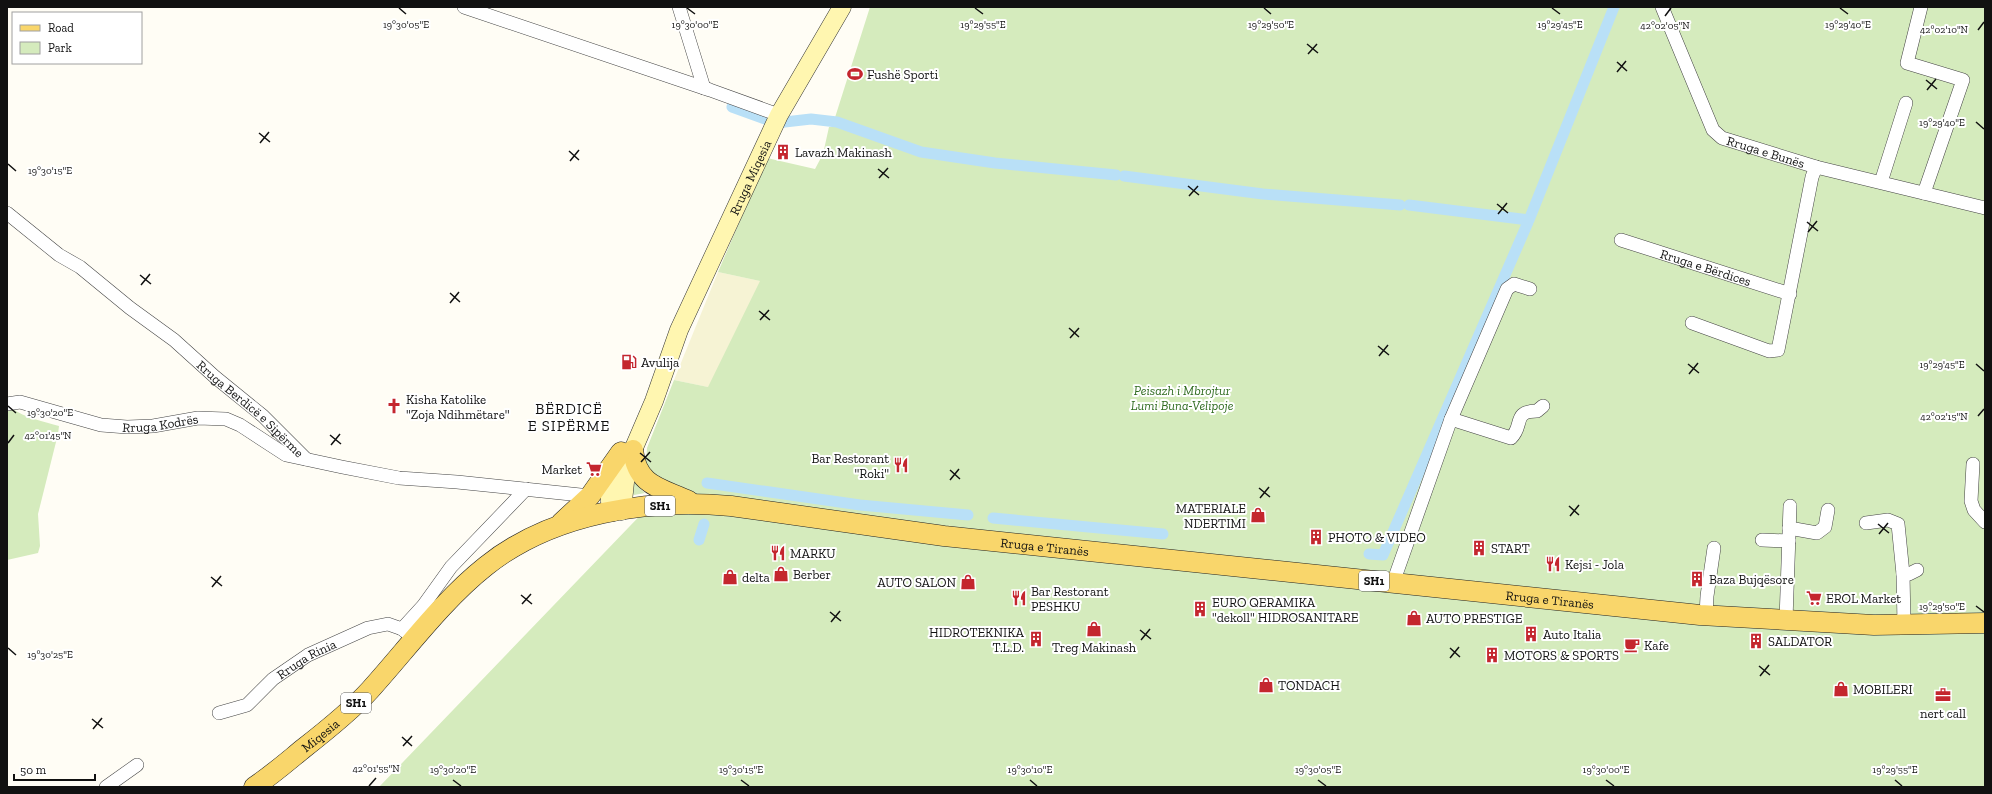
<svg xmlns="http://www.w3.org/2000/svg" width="1992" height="794" viewBox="0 0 1992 794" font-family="'Zilla Slab',serif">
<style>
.farmland{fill:#f6f3d4}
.green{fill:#d5ebbd}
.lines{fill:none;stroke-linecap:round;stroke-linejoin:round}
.canal{stroke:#b9e0f7;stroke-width:11}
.street-casing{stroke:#444;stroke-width:14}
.secondary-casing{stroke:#333;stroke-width:19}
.primary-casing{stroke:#222;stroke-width:21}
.street{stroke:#fff;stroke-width:13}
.secondary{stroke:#fff6b0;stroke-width:18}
.primary{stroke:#f9d66b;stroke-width:20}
.ticks{fill:none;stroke:#111;stroke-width:1.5}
.labels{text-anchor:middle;stroke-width:4;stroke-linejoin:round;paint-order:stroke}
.shield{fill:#fff;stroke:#585858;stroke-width:1}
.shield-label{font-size:12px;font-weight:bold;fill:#111}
.poi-label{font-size:13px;fill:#111;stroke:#fff;text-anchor:start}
.street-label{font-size:13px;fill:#111;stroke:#fff}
.park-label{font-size:13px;font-style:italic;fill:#2f6b1f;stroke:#fff}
.quarter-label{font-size:15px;letter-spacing:1px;fill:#111;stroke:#fff}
.ticks-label{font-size:10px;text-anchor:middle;fill:#111;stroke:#fff;stroke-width:4;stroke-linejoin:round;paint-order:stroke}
</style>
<rect width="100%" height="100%" fill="#fffdf5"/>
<path class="farmland" d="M718,272L807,291L775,401L674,380Z"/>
<path class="green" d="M870,7H1985V787H379L655,500L664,479H657L646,464L647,448L674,380L708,387L760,281L718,272L767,158L815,169L823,154L829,127H832Z
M13,409C23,417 45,422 59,426L58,434L38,514L40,546L38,553L7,560V410Z
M634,482L645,493L634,495L631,491Z"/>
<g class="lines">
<path class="canal" d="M732,107L776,123L811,119L837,122L921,152L995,163L1116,175
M1124,176L1263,194L1400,205
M1409,205L1529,220
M707,483L860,505L968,515
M993,518L1163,534
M699,540L704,524
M1369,554L1383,555L1529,220L1614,7"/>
<defs>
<g id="street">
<path d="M464,7L710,90L779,115"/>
<path d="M679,7L704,88"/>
<path id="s1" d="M1662,7L1713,130L1722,138L1816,167L1985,208"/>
<path d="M1921,7L1907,63L1963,80L1924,193"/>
<path d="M1881,182L1906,103"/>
<path id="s2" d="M7,213L59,255L80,267L130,308L174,340L215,377L263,416L306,459"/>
<path id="s3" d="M1621,240L1790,294"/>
<path d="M1692,323L1769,351L1778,350L1812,177L1816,167"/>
<path id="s4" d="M7,404L20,402L101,425L127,427L153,426L198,418L226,419L240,425L286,455L342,467L399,478L457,482L590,496"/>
<path d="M1451,419L1511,438C1524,426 1512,411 1537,411L1543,406"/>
<path d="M1973,464L1971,501L1974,510L1985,522"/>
<path d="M1866,523L1888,520L1898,524L1903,574L1904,624"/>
<path d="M1789,528L1817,533L1825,527L1828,510"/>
<path d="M1762,540L1789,541"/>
<path d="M1903,574H1909L1917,570"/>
<path d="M1393,583L1451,419L1507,289L1514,284L1530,289"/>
<path d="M1706,615L1707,596L1714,548"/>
<path d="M1786,620L1790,506"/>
<path d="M402,629L423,606L451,567L526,489"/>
<path id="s5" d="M219,713L247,705L273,679L308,655L368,628L388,624L402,629L415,639"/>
<path d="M106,787L137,765"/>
</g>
<g id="secondary">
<path id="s6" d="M622,511L625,482L633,450L654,401L679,330L779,115L842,7"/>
<path d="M613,512C605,495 613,476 619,459"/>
</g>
<g id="primary">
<path d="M633,450C637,487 662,488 689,501"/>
<path d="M561,523L590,496L621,452"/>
<path id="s7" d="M254,787C272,775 288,761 304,748C327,730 351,711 370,690C407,649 443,600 486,566C552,513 649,498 731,506L944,536L1700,615L1874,625L1985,623"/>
</g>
</defs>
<use href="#street" class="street-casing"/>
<use href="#secondary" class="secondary-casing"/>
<use href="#primary" class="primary-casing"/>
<use href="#street" class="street"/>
<use href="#secondary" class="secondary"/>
<use href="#primary" class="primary"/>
</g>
<path class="ticks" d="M399,8L406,14M687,8L695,14M975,8L983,14M1264,8L1271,14M1552,8L1560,14M1840,8L1848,14M1665,16L1671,8M1978,30L1984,22M1307,44L1318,53M1308,54L1317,44M1617,62L1627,71M1617,72L1626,61M1926,80L1937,89M1927,90L1936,79M1976,122L1984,129M259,133L270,142M260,143L269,132M569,151L579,160M570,161L579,150M8,164L16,171M878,169L889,178M879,178L888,168M1188,186L1199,195M1189,196L1198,186M1497,204L1508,213M1498,214L1507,203M1807,222L1818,231M1808,232L1817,221M140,275L151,284M141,285L150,274M450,293L460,302M450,303L459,292M759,311L770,320M760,320L769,310M1069,328L1079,337M1070,338L1079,328M1378,346L1389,355M1379,356L1388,345M1688,364L1699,373M1976,364L1984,371M1689,374L1698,363M8,406L16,413M1978,416L1984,409M330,435L341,444M8,443L14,435M331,445L340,434M640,453L651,462M641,462L650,452M950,470L960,479M950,480L959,469M1259,488L1270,497M1260,498L1269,487M1569,506L1579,515M1570,516L1579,505M1878,524L1889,533M1879,534L1888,523M211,577L222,586M212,587L221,576M521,595L532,604M522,604L531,594M1976,606L1984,612M830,612L841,621M831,622L840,611M1140,630L1151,639M1141,640L1150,629M8,648L16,655M1450,648L1460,657M1450,658L1459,647M1759,666L1770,675M1760,676L1769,665M92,719L103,728M93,729L102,718M402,737L412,746M403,746L412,736M453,780L461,786M741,780L749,786M1030,780L1037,786M1318,780L1326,786M1606,780L1614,786M1895,780L1902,786M369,786L376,778"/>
<defs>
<symbol id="stadium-bare" viewBox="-9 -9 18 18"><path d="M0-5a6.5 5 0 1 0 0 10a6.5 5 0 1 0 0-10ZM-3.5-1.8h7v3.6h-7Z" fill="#c4262e" stroke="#fff" stroke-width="2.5" paint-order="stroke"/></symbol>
<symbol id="building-bare" viewBox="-9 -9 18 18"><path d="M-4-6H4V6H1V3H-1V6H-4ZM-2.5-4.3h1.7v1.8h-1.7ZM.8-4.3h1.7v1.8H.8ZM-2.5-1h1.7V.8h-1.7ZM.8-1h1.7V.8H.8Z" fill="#c4262e" stroke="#fff" stroke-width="2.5" paint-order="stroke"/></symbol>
<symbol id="fuel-bare" viewBox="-9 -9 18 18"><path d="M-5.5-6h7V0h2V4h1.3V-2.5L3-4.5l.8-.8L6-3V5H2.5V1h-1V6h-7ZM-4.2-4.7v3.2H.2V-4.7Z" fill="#c4262e" stroke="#fff" stroke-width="2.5" paint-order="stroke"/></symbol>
<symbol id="church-bare" viewBox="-9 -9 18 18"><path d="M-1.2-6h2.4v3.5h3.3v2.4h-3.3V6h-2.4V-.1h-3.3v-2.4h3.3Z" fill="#c4262e" stroke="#fff" stroke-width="2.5" paint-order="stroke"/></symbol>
<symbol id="restaurant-bare" viewBox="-9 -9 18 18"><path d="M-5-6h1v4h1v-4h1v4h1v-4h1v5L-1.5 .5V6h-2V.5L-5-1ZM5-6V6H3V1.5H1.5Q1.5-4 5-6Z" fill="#c4262e" stroke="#fff" stroke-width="2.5" paint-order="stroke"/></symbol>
<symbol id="supermarket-bare" viewBox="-9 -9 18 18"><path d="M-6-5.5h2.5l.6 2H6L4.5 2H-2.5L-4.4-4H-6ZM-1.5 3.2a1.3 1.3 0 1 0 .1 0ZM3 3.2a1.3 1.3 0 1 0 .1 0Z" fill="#c4262e" stroke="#fff" stroke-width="2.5" paint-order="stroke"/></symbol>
<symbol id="shop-bare" viewBox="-9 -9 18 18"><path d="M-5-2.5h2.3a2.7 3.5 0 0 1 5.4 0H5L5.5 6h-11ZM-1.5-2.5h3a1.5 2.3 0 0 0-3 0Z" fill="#c4262e" stroke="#fff" stroke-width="2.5" paint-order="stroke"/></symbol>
<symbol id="cafe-bare" viewBox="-9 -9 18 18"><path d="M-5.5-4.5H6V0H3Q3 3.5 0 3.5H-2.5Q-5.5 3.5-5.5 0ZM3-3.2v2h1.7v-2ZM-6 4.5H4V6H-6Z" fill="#c4262e" stroke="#fff" stroke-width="2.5" paint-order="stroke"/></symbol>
<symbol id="office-bare" viewBox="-9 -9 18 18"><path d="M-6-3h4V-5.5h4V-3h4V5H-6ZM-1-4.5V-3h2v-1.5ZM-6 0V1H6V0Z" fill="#c4262e" stroke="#fff" stroke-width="2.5" paint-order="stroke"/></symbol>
</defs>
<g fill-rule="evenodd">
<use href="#stadium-bare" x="844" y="63" width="22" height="22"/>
<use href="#building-bare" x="772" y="141" width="22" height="22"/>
<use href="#fuel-bare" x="618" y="351" width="22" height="22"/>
<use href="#church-bare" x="383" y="395" width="22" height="22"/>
<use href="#restaurant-bare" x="890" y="454" width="22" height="22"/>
<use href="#supermarket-bare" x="583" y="458" width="22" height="22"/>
<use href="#shop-bare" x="1247" y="504" width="22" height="22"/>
<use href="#building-bare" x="1305" y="526" width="22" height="22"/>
<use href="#building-bare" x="1468" y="537" width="22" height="22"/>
<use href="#restaurant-bare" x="767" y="542" width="22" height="22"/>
<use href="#restaurant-bare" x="1542" y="553" width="22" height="22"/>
<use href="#shop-bare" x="770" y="563" width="22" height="22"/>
<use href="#shop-bare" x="719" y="566" width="22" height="22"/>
<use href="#building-bare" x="1686" y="568" width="22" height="22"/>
<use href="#shop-bare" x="957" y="571" width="22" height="22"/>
<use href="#restaurant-bare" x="1008" y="587" width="22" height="22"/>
<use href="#supermarket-bare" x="1803" y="587" width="22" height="22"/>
<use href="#building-bare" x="1189" y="598" width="22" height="22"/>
<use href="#shop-bare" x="1403" y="607" width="22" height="22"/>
<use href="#shop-bare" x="1083" y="618" width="22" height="22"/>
<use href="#building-bare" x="1520" y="623" width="22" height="22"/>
<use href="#building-bare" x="1025" y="628" width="22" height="22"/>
<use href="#building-bare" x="1745" y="630" width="22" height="22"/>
<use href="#cafe-bare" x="1621" y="634" width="22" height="22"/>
<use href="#building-bare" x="1481" y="644" width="22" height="22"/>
<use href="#shop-bare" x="1255" y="674" width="22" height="22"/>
<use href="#shop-bare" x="1830" y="678" width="22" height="22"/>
<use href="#office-bare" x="1932" y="684" width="22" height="22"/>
</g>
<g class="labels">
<g class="shield">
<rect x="645" y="496" width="30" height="20" rx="3"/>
<rect x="1359" y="571" width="30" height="20" rx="3"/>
<rect x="341" y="693" width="30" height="20" rx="3"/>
</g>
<g class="shield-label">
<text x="660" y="510">SH1</text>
<text x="1374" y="585">SH1</text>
<text x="356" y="707">SH1</text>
</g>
<g class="poi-label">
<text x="867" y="79">Fushë Sporti</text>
<text x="795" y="157">Lavazh Makinash</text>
<text x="641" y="367">Avulija</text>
<text x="406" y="404">Kisha Katolike<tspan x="406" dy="15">"Zoja Ndihmëtare"</tspan></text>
<text x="889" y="463" text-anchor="end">Bar Restorant<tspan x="889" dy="15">"Roki"</tspan></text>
<text x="582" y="474" text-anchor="end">Market</text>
<text x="1246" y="513" text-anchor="end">MATERIALE<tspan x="1246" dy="15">NDERTIMI</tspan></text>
<text x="1328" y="542">PHOTO &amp; VIDEO</text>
<text x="1491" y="553">START</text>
<text x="790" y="558">MARKU</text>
<text x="1565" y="569">Kejsi - Jola</text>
<text x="793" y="579">Berber</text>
<text x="742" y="582">delta</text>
<text x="1709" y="584">Baza Bujqësore</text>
<text x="956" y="587" text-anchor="end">AUTO SALON</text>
<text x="1031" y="596">Bar Restorant<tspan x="1031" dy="15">PESHKU</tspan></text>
<text x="1826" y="603">EROL Market</text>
<text x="1212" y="607">EURO QERAMIKA<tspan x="1212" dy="15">"dekoll" HIDROSANITARE</tspan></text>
<text x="1426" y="623">AUTO PRESTIGE</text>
<text x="1024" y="637" text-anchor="end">HIDROTEKNIKA<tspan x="1024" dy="15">T.L.D.</tspan></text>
<text x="1543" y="639">Auto Italia</text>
<text x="1768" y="646">SALDATOR</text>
<text x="1644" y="650">Kafe</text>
<text x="1094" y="652" text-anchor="middle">Treg Makinash</text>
<text x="1504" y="660">MOTORS &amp; SPORTS</text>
<text x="1278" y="690">TONDACH</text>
<text x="1853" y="694">MOBILERI</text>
<text x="1943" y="718" text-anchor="middle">nert call</text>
</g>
<g class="street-label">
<text dy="5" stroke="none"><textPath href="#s1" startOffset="191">Rruga e Bunës</textPath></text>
<text dy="5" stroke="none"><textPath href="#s6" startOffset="359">Rruga Miqesia</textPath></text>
<text dy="5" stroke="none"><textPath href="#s3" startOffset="89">Rruga e Bërdices</textPath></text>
<text dy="5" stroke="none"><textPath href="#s2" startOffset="313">Rruga Berdicë e Sipërme</textPath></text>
<text dy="5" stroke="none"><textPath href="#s4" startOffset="157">Rruga Kodrës</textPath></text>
<text dy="5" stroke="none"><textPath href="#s7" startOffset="896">Rruga e Tiranës</textPath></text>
<text dy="5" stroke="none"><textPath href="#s7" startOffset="1404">Rruga e Tiranës</textPath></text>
<text dy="5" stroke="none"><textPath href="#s5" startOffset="105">Rruga Rinia</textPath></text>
<text dy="5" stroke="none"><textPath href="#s7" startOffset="84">Miqesia</textPath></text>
</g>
<g class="park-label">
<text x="1182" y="395">Peisazh i Mbrojtur<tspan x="1182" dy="15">Lumi Buna-Velipoje</tspan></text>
</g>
<g class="quarter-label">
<text x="569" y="414">BËRDICË<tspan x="569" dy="17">E SIPËRME</tspan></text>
</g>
</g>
<g class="ticks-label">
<text x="406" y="28">19°30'05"E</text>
<text x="695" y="28">19°30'00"E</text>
<text x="983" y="28">19°29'55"E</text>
<text x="1271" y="28">19°29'50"E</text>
<text x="1560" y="28">19°29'45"E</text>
<text x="1848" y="28">19°29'40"E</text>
<text x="1665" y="29">42°02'05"N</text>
<text x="1944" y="33">42°02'10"N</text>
<text x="1942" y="126">19°29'40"E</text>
<text x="50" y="174">19°30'15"E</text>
<text x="1942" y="368">19°29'45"E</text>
<text x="50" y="416">19°30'20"E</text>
<text x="1944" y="420">42°02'15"N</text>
<text x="48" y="439">42°01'45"N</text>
<text x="1942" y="610">19°29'50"E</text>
<text x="50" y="658">19°30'25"E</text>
<text x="376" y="772">42°01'55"N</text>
<text x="453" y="773">19°30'20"E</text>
<text x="741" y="773">19°30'15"E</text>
<text x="1030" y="773">19°30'10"E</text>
<text x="1318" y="773">19°30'05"E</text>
<text x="1606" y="773">19°30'00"E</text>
<text x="1895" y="773">19°29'55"E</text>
</g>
<rect width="1992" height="794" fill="none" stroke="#111111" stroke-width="16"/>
<rect x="12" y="12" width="130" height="52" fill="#ffffff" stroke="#a0a0a0"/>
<rect x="20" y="25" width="20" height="6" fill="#f9d66b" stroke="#a0a0a0"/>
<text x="48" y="32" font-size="12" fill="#111111">Road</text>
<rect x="20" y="42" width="20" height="12" fill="#d5ebbd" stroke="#a0a0a0"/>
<text x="48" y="52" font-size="12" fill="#111111">Park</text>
<path d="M14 774v6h81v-6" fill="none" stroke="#111111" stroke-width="2"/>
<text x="20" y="774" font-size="12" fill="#111111" stroke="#ffffff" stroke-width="3" paint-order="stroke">50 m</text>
</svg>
